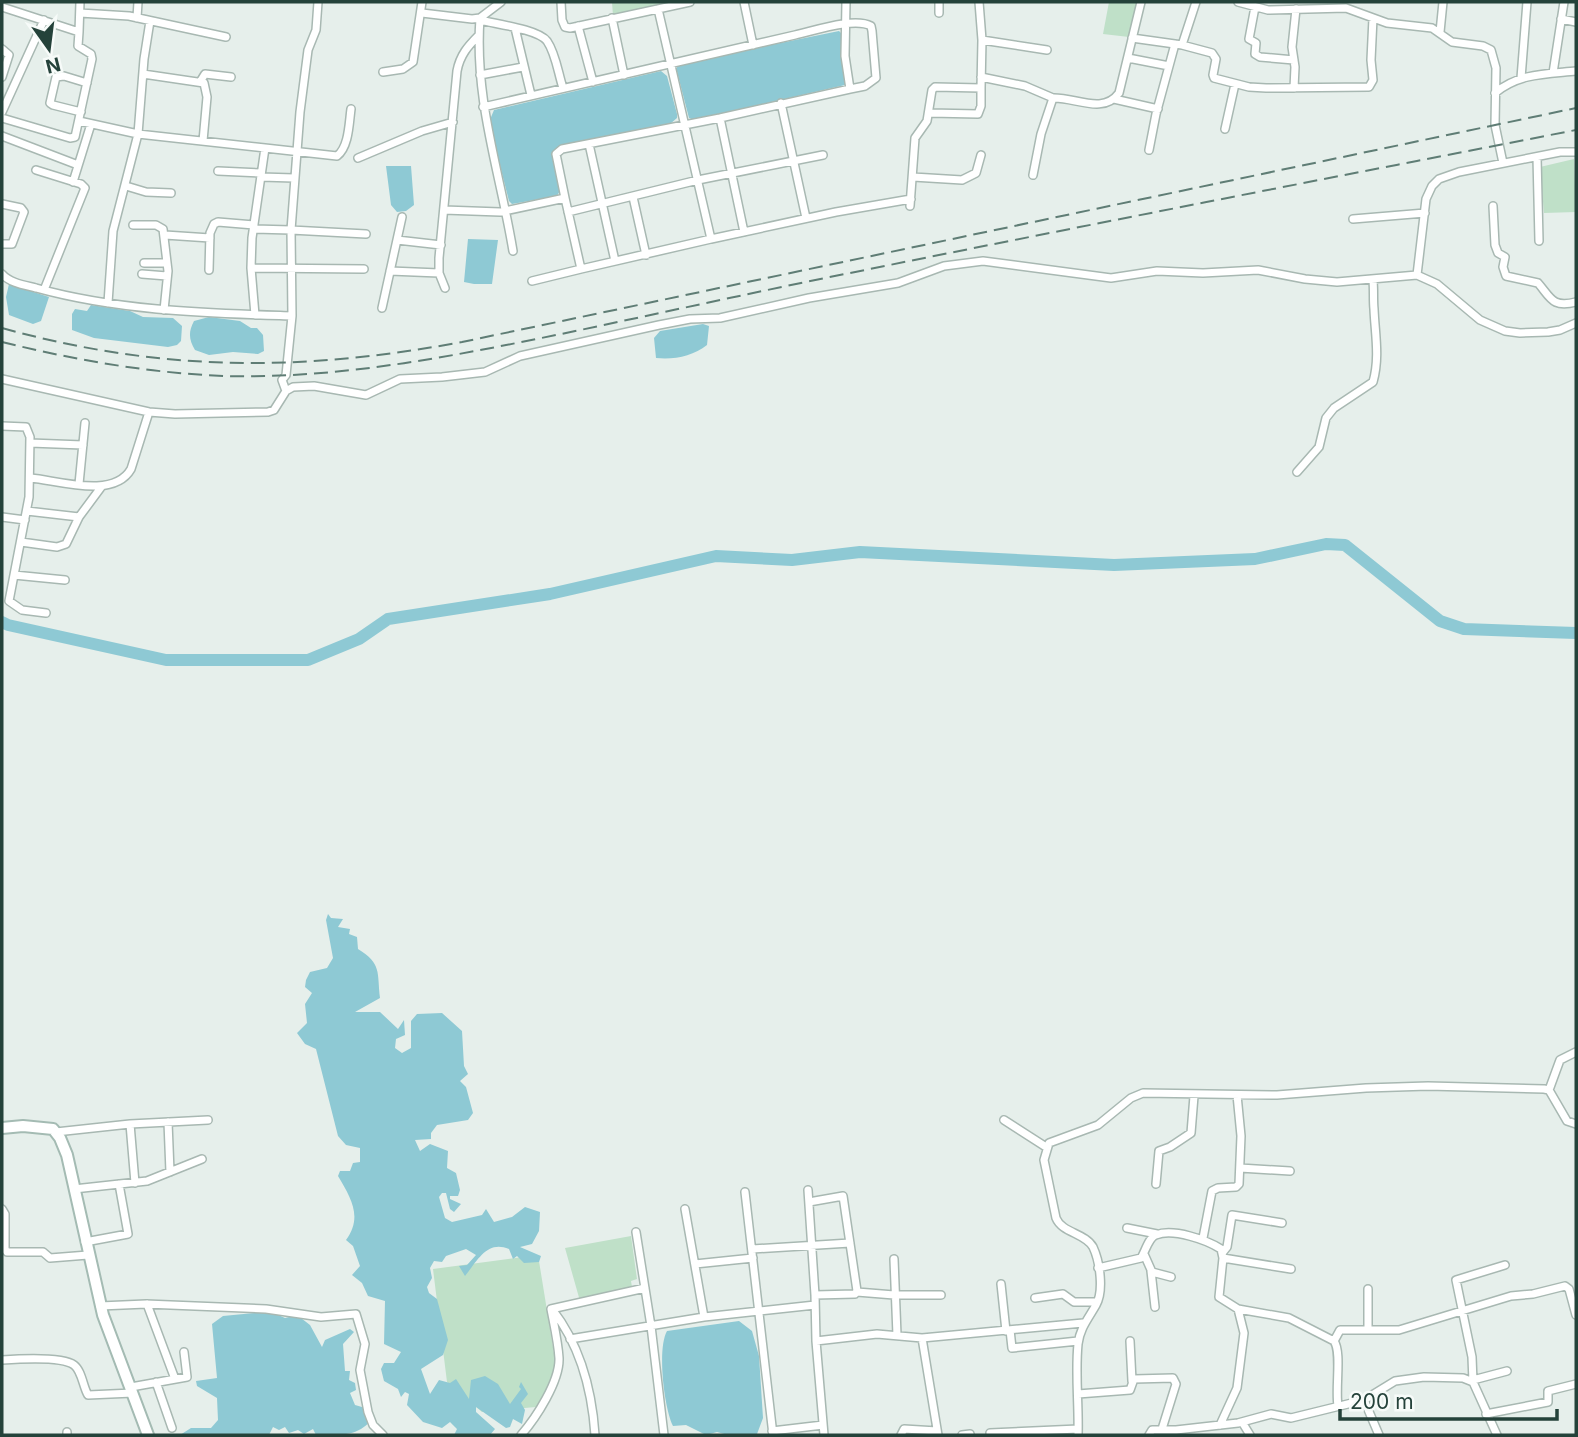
<svg xmlns="http://www.w3.org/2000/svg" width="1578" height="1437" viewBox="0 0 1578 1437" font-family="Inter,sans-serif">
<style>
.green{fill:#bfe0c8}
.water{fill:#8ec9d4}
.lines{fill:none;stroke-linecap:round;stroke-linejoin:round}
.river{stroke:#8ec9d4;stroke-width:12}
.street-casing{stroke:#a8b8b2;stroke-width:10}
.secondary-casing{stroke:#a4bbb3;stroke-width:14}
.street{stroke:#fff;stroke-width:7}
.secondary{stroke:#fff;stroke-width:10}
.rail{stroke:#5f7d75;stroke-width:2;stroke-dasharray:14 7;stroke-linecap:butt}
</style>
<rect width="100%" height="100%" fill="#e6efeb"/>
<path class="green" d="M612,2H678L613,16Z
M1109,2H1137L1129,37L1103,34Z
M1574,159L1576,212L1544,213L1540,167Z
M631,1236L637,1279L631,1281L632,1287L580,1301L565,1248Z
M538,1255L557,1372L536,1407L482,1412L447,1382L433,1269Z"/>
<path class="water" d="M839,31L842,34L845,85L694,120L689,118L676,68L683,63Z
M661,71L667,76L677,114V118L670,124L553,152L561,189L557,196L512,204L509,201L489,122L494,110Z
M386,166H411L414,205L406,211L397,212L391,205Z
M468,239L498,240L492,284H474L464,282Z
M9,284L49,297L41,321L33,324L9,315L6,297Z
M91,305L130,311L143,317L173,318L182,326L181,341L177,345L168,347L94,338L72,330V314L75,309L87,311Z
M209,317L240,321L251,328H257L263,335L264,351L258,354L233,352L209,355L195,350C189,340 188,332 194,321Z
M703,324L709,326L707,345C693,356 674,360 656,358L654,338L660,331Z
M328,914L331,918L343,919L338,927L350,929L349,934L357,937L358,949C382,964 377,972 380,998L355,1012H380L398,1029L404,1020L405,1035L396,1039L395,1048L402,1053L411,1048V1021L417,1014L442,1013L462,1031L464,1066L468,1074L460,1081L466,1087L473,1113L468,1120L437,1125L431,1133V1139L415,1140L420,1151L430,1144L448,1151L447,1168L456,1173L460,1190L458,1196H450V1199L461,1204L454,1212L450,1209L446,1193H442L439,1197L445,1218L452,1222L482,1215L486,1209L494,1222L512,1217L525,1207L540,1212L539,1231L532,1244L520,1247L541,1256L539,1262L524,1263L517,1256L513,1259L509,1249C487,1240 478,1260 465,1276L459,1266L467,1265L476,1255L466,1249L446,1256L442,1262L434,1261L430,1268L432,1278L427,1287L429,1293L437,1299L448,1340L443,1355L421,1369L430,1394L439,1380L450,1383L456,1379L469,1399L471,1380L485,1376L498,1384L510,1404L521,1389L519,1387L521,1382L528,1394L521,1403L525,1410L522,1424L513,1419L510,1427L506,1428L476,1407V1412L495,1429L490,1435H454L457,1429L450,1422L442,1428L423,1422L407,1405L409,1394L405,1392L401,1397L398,1389L384,1381L381,1369L384,1363H394L401,1352L384,1344L385,1301L368,1296L362,1283L352,1275L360,1266L353,1246L346,1240C363,1217 351,1198 338,1176L340,1171H350L353,1163L360,1162V1148L346,1145L338,1136L316,1049L305,1044L297,1033L307,1023L305,1004L312,993L305,987L306,980L310,972L327,968L333,958L326,920Z
M254,1313H274L285,1318L297,1315L310,1325L322,1347L325,1340L350,1329L354,1332L343,1344L345,1371H350L349,1380L355,1383L356,1390L350,1393L355,1405L362,1407V1397L367,1412L373,1418C358,1437 342,1435 316,1435L313,1429L304,1434L298,1430L289,1433L285,1427L279,1430L273,1427L269,1435H180L191,1428H211L218,1420L217,1398L197,1386L196,1381L217,1378L212,1324L223,1316Z
M739,1321L752,1331L759,1356L763,1418L757,1434L728,1435L717,1432L706,1435L686,1425L673,1426C664,1407 657,1349 667,1331Z"/>
<g class="lines">
<path class="river" d="M2,622L8,625L166,660H308L359,639L388,619L550,594L716,556L792,560L860,552L1114,565L1255,559L1326,544L1345,545L1440,621L1464,629L1576,633"/>
<defs>
<path id="street" d="M561,2L562,20L565,27L570,28L690,2
M744,2L753,45
M1238,2L1268,10L1346,8L1387,23L1432,28L1452,42L1483,46L1491,50L1496,68L1495,125L1503,163
M2,7L79,32L80,2
M1255,7L1249,39L1256,43L1255,54L1260,57L1294,60
M80,13L129,16L226,37
M422,13L472,19L480,18L501,2
M939,13V2
M137,18L138,2
M480,18C474,100 500,172 513,251
M612,18L624,75
M1561,19L1576,22
M480,20C495,24 538,29 547,41C556,54 558,73 563,88
M578,26L593,82
M515,28L531,95
M1440,32L1443,2
M1132,38L1182,45L1212,53L1216,59L1213,75L1214,78L1249,87L1266,88L1369,87L1373,80L1371,60L1373,18
M982,40L1047,50
M1182,45L1196,2
M2,49L9,55L2,77
M1128,58L1169,66
M383,72L403,69L413,62L422,2
M1553,73L1564,2
M143,74L204,83L207,97L203,141
M480,75L523,67
M981,77L1025,86L1053,98
M1521,78L1527,2
M200,82L205,74L231,77
M1294,88L1295,67L1292,47L1296,9
M1495,93C1519,73 1547,74 1576,71
M1114,99L1158,109
M781,103L806,218
M483,107L795,35C814,31 854,17 871,26L872,31L876,78L865,86L850,89
M2,112L44,20
M81,112L53,105L50,103L56,77L64,76L87,83
M930,113L978,114L981,106V88
M2,118L70,138L75,137L92,59L91,54L78,46L79,32
M720,118L744,232
M79,121L138,134L265,148
M1225,129L1235,84
M2,136L78,165
M589,144L615,261
M1149,150L1156,114L1175,44
M1537,157L1539,241
M358,158L422,131L453,122
M36,170L81,184L85,188L44,290
M218,171L261,173
M1033,175L1041,134L1053,98C1075,97 1103,115 1119,93L1141,2
M261,177L294,178
M913,177L962,180L976,173L981,155
M73,182L91,124
M126,186L146,192L171,193
M633,197L646,255
M565,198L581,269L711,239L658,9
M2,204L21,208L24,212L12,244H2
M910,206L915,138L927,121L932,90L935,87L981,88L982,40L979,2
M1493,206L1495,245L1498,253L1505,257L1503,267L1506,276L1538,283C1551,298 1552,308 1576,302
M444,210L500,212L565,198L556,154L562,149L720,118L850,89L845,56L846,2
M568,212L698,180L823,155
M1353,219L1425,213
M133,225H156L163,229L168,271L164,310
M254,229L291,230L300,112L308,50L316,30L318,2
M165,235L210,238
M711,239L836,212L911,199
M397,240L441,245
M144,263H167
M251,268L364,269
M209,270L210,233L214,224L218,222L254,225
M390,271L439,273
M2,274C10,283 24,285 36,288C119,311 206,313 292,316L291,230L366,234
M142,274L167,276
M1417,275L1426,199L1432,186L1439,179L1459,172L1560,152H1576
M532,281L581,269
M445,288L439,273V258L457,71C460,55 468,46 479,35
M108,303L113,231L138,134L144,59L150,21
M382,308L402,217
M255,315L251,268L252,238L265,148L337,156C349,147 349,123 351,109
M2,379L149,412L175,414L268,412L274,410L286,391L293,387L314,386L366,395L400,379L442,377L485,372L520,356L659,325L690,319L720,318L809,298L898,283L944,266L983,261L1111,278L1157,271L1203,273L1258,270L1305,279L1337,282L1417,275L1437,284L1480,320L1505,331L1520,333L1548,332L1560,330L1576,323
M286,391L282,380L286,375L292,316
M2,426L26,427L30,437L29,497L9,601L22,610L46,613
M30,443L83,445
M1297,472L1319,447L1326,418L1334,408L1373,382C1380,357 1375,334 1374,309C1373,300 1374,290 1373,281
M31,478C60,481 114,499 131,469L149,412
M79,484L85,423
M27,511L79,517
M2,517L25,520
M21,542L57,547L66,544L79,517L102,486
M14,575L65,580
M1549,1090L1560,1060L1576,1052
M1004,1120L1046,1147
M168,1122L170,1172
M130,1124L135,1183
M56,1132L130,1124L208,1120
M1240,1168L1290,1171
M1156,1184L1159,1151L1170,1147L1191,1133L1194,1096
M74,1189L147,1181L202,1159
M808,1190L815,1295L816,1341L824,1435
M745,1192L773,1435
M809,1202L843,1196L857,1291L855,1294L815,1295
M2,1209L5,1214V1249L7,1252H43L50,1258L88,1255
M685,1209L704,1317
M1127,1228L1157,1234
M636,1232L651,1326L664,1435
M1203,1238L1212,1191L1218,1188L1236,1187L1239,1184L1241,1136L1237,1095
M85,1242L128,1234L119,1184
M752,1249L850,1243
M1223,1252L1227,1247L1232,1215L1282,1223
M1144,1254L1152,1272L1171,1277
M1223,1258L1291,1269
M894,1259L897,1335
M695,1264L753,1258
M1098,1268L1141,1258C1145,1252 1149,1237 1156,1235C1173,1228 1207,1240 1221,1249L1223,1258L1219,1297L1238,1309L1244,1333L1237,1388L1220,1425
M1151,1271L1155,1307
M1001,1284L1006,1331
M857,1292L894,1295H941
M1035,1298L1063,1294L1074,1302H1097
M147,1304L175,1379
M100,1306L146,1304L266,1309L321,1317L356,1314L365,1344L360,1370L368,1412L373,1425L383,1435
M552,1309C580,1345 592,1390 595,1435
M1238,1309L1289,1318L1334,1341C1342,1352 1335,1388 1338,1406
M1010,1330L1012,1348L1078,1341
M1368,1330V1289
M922,1338L1083,1323
M570,1339L704,1317L815,1305
M816,1341L877,1334L922,1338L938,1435
M1130,1341L1132,1381
M1334,1341L1340,1330H1399L1511,1296L1533,1294L1565,1286L1569,1289L1576,1315
M2,1360C17,1359 62,1356 74,1365C82,1371 83,1387 88,1395L133,1393
M1473,1380L1507,1371
M156,1382L172,1428
M1473,1382L1472,1357L1456,1280L1505,1265
M131,1387L187,1377L184,1352
M1078,1394L1130,1390L1134,1379L1173,1378L1176,1384L1162,1429
M1364,1400L1379,1435
M1486,1414L1548,1402V1391L1576,1384
M1242,1422L1250,1435
M772,1431L823,1425
M67,1432V1435
M990,1433L1078,1429
M521,1435C536,1418 560,1381 559,1358C558,1342 554,1325 551,1309L645,1288
M901,1435L904,1429L937,1431
M962,1435L970,1434
M1078,1435C1079,1405 1075,1374 1078,1344C1080,1328 1088,1319 1096,1305C1104,1291 1100,1262 1093,1247C1085,1233 1062,1233 1056,1218L1044,1160L1049,1143L1098,1125L1131,1098L1143,1093L1277,1095L1366,1088L1428,1086L1544,1089L1549,1090L1567,1121L1576,1124
M1149,1435L1152,1430H1176L1238,1423L1271,1414L1291,1418L1364,1400L1395,1381L1424,1377L1463,1378L1473,1382L1497,1435"/>
<path id="secondary" d="M2,1128L23,1126L53,1129L60,1138L67,1155L103,1315L148,1435"/>
</defs>
<use href="#street" class="street-casing"/>
<use href="#secondary" class="secondary-casing"/>
<use href="#street" class="street"/>
<use href="#secondary" class="secondary"/>
<path class="rail" d="M2,328C161,372 300,372 462,342L1576,108
M2,342C75,360 149,373 224,376C341,379 453,356 566,333C661,313 755,292 850,273C1092,224 1334,177 1576,130"/>
</g>
<rect width="1578" height="1437" fill="none" stroke="#24423a" stroke-width="7"/>
<g transform="translate(49 49) rotate(166)" stroke="#f7fbf9" stroke-width="5" paint-order="stroke">
<path d="M0-5L12 26L0 18L-12 26Z" fill="#24423a"/>
<text y="-10" font-size="19" font-weight="bold" text-anchor="middle" fill="#24423a">N</text>
</g>
<path d="M1340 1409v10h217v-10" fill="none" stroke="#24423a" stroke-width="3.5"/>
<text x="1350" y="1409" font-size="21" fill="#24423a" stroke="#f7fbf9" stroke-width="5" paint-order="stroke">200 m</text>
</svg>
